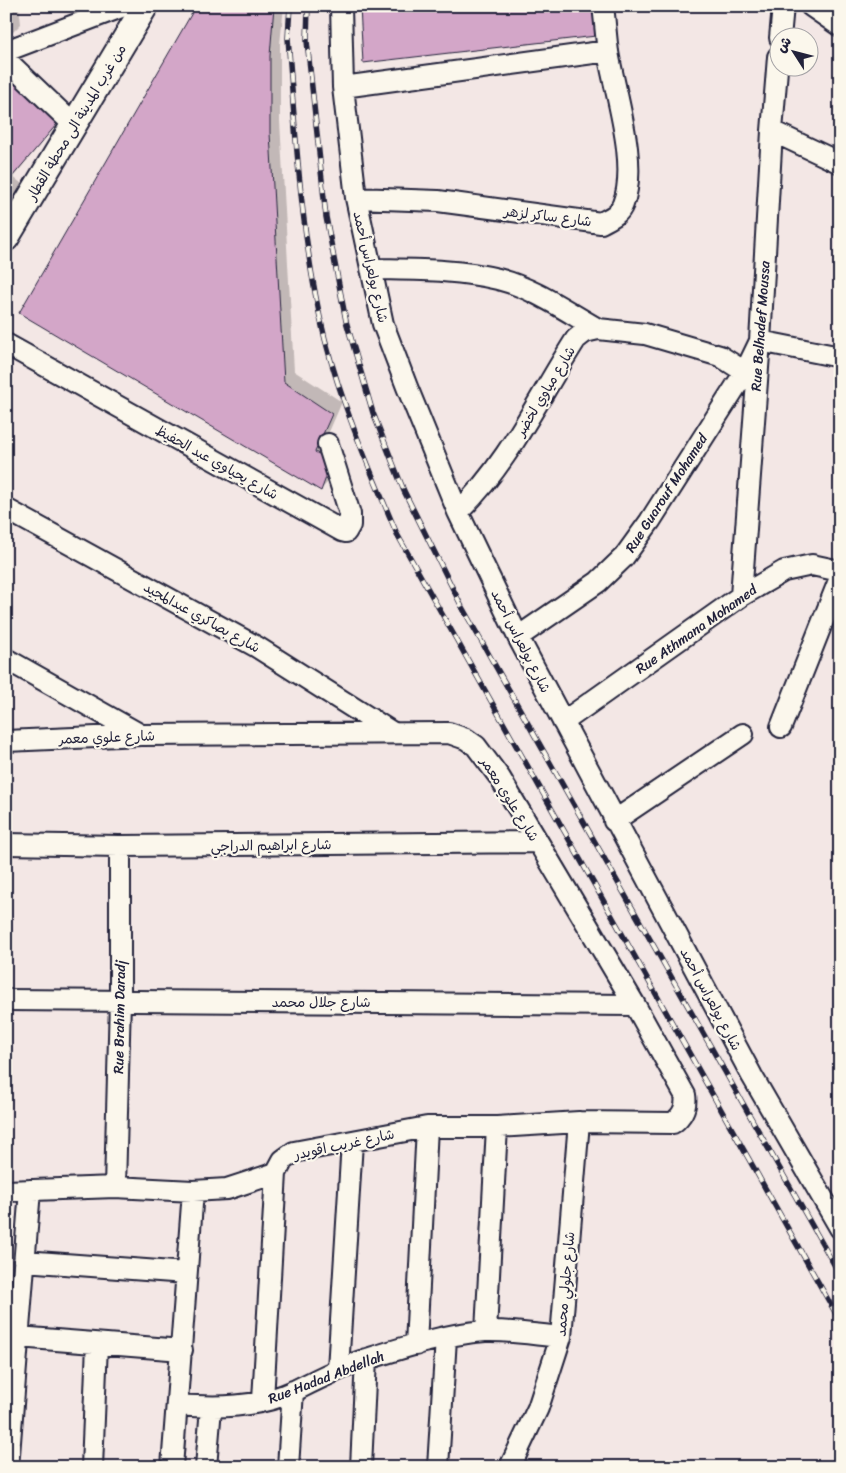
<svg xmlns="http://www.w3.org/2000/svg" width="846" height="1473" viewBox="0 0 846 1473" font-family="Sriracha,'Playpen Sans Arabic',sans-serif">
<style>
.shadow{fill:#0003}
.building{fill:#d3a6c8;stroke:#22223b}
.lines{fill:none;stroke-linecap:round;stroke-linejoin:round}
.minor-casing{stroke:#22223b;stroke-width:24}
.tertiary-casing{stroke:#22223b;stroke-width:29}
.minor{stroke:#fbf7ec;stroke-width:20}
.tertiary{stroke:#fbf7ec;stroke-width:25}
.rail-casing{stroke:#22223b;stroke-width:5.5}
.rail{stroke:#fbf7ec;stroke-width:4;stroke-dasharray:11;stroke-linecap:butt}
.labels{text-anchor:middle;stroke-width:4.5;stroke-linejoin:round;paint-order:stroke}
.street-label{font-size:14px;fill:#22223b;stroke:#fbf7ec}
</style>
<rect width="100%" height="100%" fill="#f3e7e5"/>
<filter id="ink" filterUnits="userSpaceOnUse"><feTurbulence type="fractalNoise" baseFrequency=".02" numOctaves="2"/><feDisplacementMap in="SourceGraphic" scale="10" xChannelSelector="R" yChannelSelector="G"/><feConvolveMatrix kernelMatrix="1 2 1 2 8 2 1 2 1" color-interpolation-filters="sRGB"/></filter>
<g filter="url(#ink)">
<path class="shadow" d="M6,6H19L21,24L10,35Z
M197,6H284L280,44V121L294,371L342,402L325,441L342,450L332,478L321,489L21,312Z
M6,60L67,112L13,177L29,189L6,219Z"/>
<path class="building" d="M6,6H8L10,36H6Z
M196,6H274L270,56V133L284,382L332,414L315,452L332,461L321,491L19,313Z
M360,6H593L596,36L363,63Z
M6,71L57,124L6,184Z
M6,191L19,200L6,218Z"/>
<g class="lines">
<defs>
<path id="minor" d="M341,6L343,87L356,198L383,324L407,387L458,512L518,637L752,1076L840,1228
M811,6L840,26
M780,38L783,6
M6,51L124,6
M6,60L74,125
M343,87L608,51
M772,131L840,163
M356,198L438,201L601,223C610,218 619,215 623,204C639,164 615,94 608,52C606,37 605,21 603,6
M371,269C413,270 457,269 498,279C534,288 566,311 598,329
M6,344L342,531L346,532L350,525V514L328,444
M6,509L257,647L393,733
M458,512C509,463 538,398 576,339L585,332L598,329L645,334L720,356L745,372
M741,596L760,341L772,131L778,57
M518,637L598,582L624,557L650,521L745,372L760,341L840,357
M6,659L141,735
M563,722L741,596L784,571L812,565L840,571
M781,727L840,578
M6,741L141,735L449,733L466,739L476,746L500,778L635,1005L685,1095C687,1107 683,1115 673,1123L579,1122L497,1127H427L294,1152L283,1160L276,1173L227,1189L193,1191L115,1187L6,1191
M614,821L743,734
M6,844L120,846L536,842
M6,1000L635,1005
M115,1187L120,1000V846
M24,1261L186,1273
M486,1331L497,1127
M18,1337L182,1350
M416,1345L427,1127
M338,1369L352,1142
M263,1400L276,1173
M178,1405C217,1408 257,1408 294,1391C318,1379 341,1367 367,1359C405,1347 446,1334 485,1331C510,1330 537,1335 561,1337
M8,1467L30,1190
M92,1467L97,1344
M172,1467L193,1191
M206,1467L211,1408
M288,1467L293,1391
M361,1467L366,1359
M438,1467L446,1338
M510,1467L538,1408L561,1337L579,1122"/>
<path id="tertiary" d="M6,238L145,6"/>
</defs>
<use href="#minor" class="minor-casing"/>
<use href="#tertiary" class="tertiary-casing"/>
<use href="#minor" class="minor"/>
<use href="#tertiary" class="tertiary"/>
<defs>
<path id="rail" d="M290,6L288,38C296,138 301,241 325,339C342,406 370,470 397,534L840,1321
M308,6L307,41L326,217L346,321L373,413L404,491L462,607L840,1275"/>
</defs>
<use href="#rail" class="rail-casing"/>
<use href="#rail" class="rail"/>
</g>
</g>
<g class="labels">
<g class="street-label">
<text transform="translate(76 122) rotate(-59)" y="5">من غرب المدينة الى محطة القطار</text>
<text transform="translate(548 216) rotate(7)" y="5">شارع ساكر لزهر</text>
<text transform="translate(371 267) rotate(77)" y="5">شارع بولعراس أحمد</text>
<text transform="translate(760 326) rotate(-86)" y="5">Rue Belhadef Moussa</text>
<text transform="translate(545 391) rotate(-59)" y="5">شارع مياوي لخضر</text>
<text transform="translate(217 462) rotate(29)" y="5">شارع يحياوي عبد الحفيظ</text>
<text transform="translate(666 493) rotate(-57)" y="5">Rue Guarouf Mohamed</text>
<text transform="translate(202 617) rotate(29)" y="5">شارع بصاكري عبدالمجيد</text>
<text transform="translate(696 629) rotate(-35)" y="5">Rue Athmana Mohamed</text>
<text transform="translate(521 641) rotate(63)" y="5">شارع بولعراس أحمد</text>
<text transform="translate(107 737) rotate(-2)" y="5">شارع علوي معمر</text>
<text transform="translate(510 799) rotate(58)" y="5">شارع علوي معمر</text>
<text transform="translate(271 845) rotate(-1)" y="5">شارع ابراهيم الدراجي</text>
<text transform="translate(711 999) rotate(62)" y="5">شارع بولعراس أحمد</text>
<text x="321" y="1007">شارع جلال محمد</text>
<text transform="translate(119 1017) rotate(-89)" y="5">Rue Brahim Daradj</text>
<text transform="translate(344 1144) rotate(-12)" y="5">شارع غريب اقويدر</text>
<text transform="translate(565 1284) rotate(-85)" y="5">شارع جلولي محمد</text>
<text transform="translate(326 1377) rotate(-21)" y="5">Rue Hadad Abdellah</text>
</g>
</g>
<rect width="846" height="1473" fill="none" stroke="#fbf7ec" stroke-width="25"/>
<rect x="12" y="12" width="821" height="1448" fill="none" stroke="#22223b" stroke-width="2" filter="url(#ink)"/>
<g transform="translate(794 52) rotate(306)"><circle r="24" fill="#fbf7ec" stroke="#a4a2a5"/>
<path d="M0-4L9 19L0 12L-9 19Z" fill="#22223b"/>
<text y="-8" font-size="14" font-weight="bold" text-anchor="middle" fill="#22223b">ش</text>
</g>
</svg>
